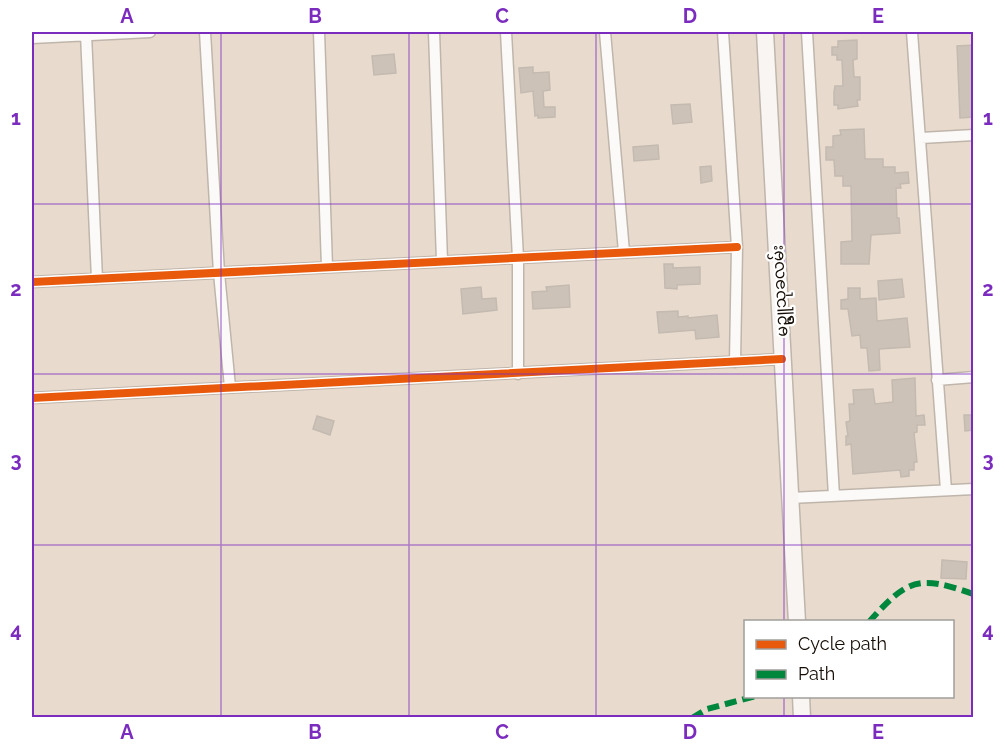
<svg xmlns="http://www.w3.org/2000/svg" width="1005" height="749" viewBox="0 0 1005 749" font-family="Raleway,'Noto Sans Myanmar',sans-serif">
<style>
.building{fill:#ccc2b8;stroke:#c4bab0;stroke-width:1.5}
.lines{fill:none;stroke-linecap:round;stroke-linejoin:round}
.street-casing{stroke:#bfb5ab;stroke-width:13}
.secondary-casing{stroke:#bfb5ab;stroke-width:19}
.street{stroke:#fcfaf8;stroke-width:10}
.secondary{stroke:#f8f5f3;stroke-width:16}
.quiet{stroke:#00873e;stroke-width:6;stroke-dasharray:12 6;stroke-linecap:butt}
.cycleway-casing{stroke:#fff;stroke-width:11}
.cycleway{stroke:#e8590c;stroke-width:8}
.grid{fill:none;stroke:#7b2cbf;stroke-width:1.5;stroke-opacity:0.55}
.labels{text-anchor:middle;stroke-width:4.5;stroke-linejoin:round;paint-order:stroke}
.street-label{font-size:16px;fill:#140c05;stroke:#fff}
.neatline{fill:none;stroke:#7b2cbf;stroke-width:2}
.grid-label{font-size:20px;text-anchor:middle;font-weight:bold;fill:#7b2cbf}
</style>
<rect width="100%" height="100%" fill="#e8dbce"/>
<path class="building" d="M857,40V59L853,60L854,77H860V100H857L858,106L838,109V105H834V92L835,86H843L842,60H837V55H832V47H838V41Z
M974,45V117L960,118L957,46Z
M394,54L396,73L374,75L372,56Z
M533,67V73L549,72L550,90L543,91L544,107H555V117L538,118V115L535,116L533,91L521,93L519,68Z
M690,104L692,122L673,124L671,105Z
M864,129L865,159H883V167H895V173L908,172L909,183L900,184L901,188H896L897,218H899L900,233L871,235L869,264H841V242L852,241L851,186H843V176H835L834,160H826V147H833V136L841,135L840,130Z
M658,145L659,159L634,161L633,147Z
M711,166L712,181L701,183L700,167Z
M664,264H673V268L700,267V284L677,285V289L665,288Z
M902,279L904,297L879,300L878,281Z
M569,285L570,307L533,309L532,292L547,291L546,287Z
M481,287L482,299L496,298L497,310L463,314L461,289Z
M848,288H860V299L876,298L877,321L907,318L910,347L879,349L880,370L869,371L867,348H861L860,335L852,336L848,309H841V300L848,299Z
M678,311V317L688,316V318L717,315L719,337L696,339L695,330L659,333L657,312Z
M915,378L916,416L924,415L925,425H917V432L914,433L917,462H914V470H909V476L901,477L900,470L853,474L851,444L846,445V436H848L846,422L850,421L849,404H854L853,390L873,389L875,404L893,402L892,380Z
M964,415H974V430L965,431Z
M317,416L334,421L330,435L313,429Z
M942,560L967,562L966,579L941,578Z"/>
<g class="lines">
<defs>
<path id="street" d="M205,32L219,273L230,387
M319,32L327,267
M434,32L442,261
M506,32L518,258V374
M605,32L624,252
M723,32L737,247L735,362
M807,32L834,496
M912,32L946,490
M86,34L97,279
M32,38L150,32
M921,138L974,135
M32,282L737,247
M937,380L974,377
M32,398L782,359
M790,498L974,489"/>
<path id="secondary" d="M765,32L797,622
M801,696L802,718"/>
</defs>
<use href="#street" class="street-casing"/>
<use href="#secondary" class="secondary-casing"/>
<use href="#street" class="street"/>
<use href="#secondary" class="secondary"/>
<path class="quiet" d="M869,622C908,578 919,575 973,594
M692,718L707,709L756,696"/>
<defs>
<path id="cycleway" d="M32,282L737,247
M32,398L782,359"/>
</defs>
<use href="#cycleway" class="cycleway-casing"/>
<use href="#cycleway" class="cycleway"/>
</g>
<path class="grid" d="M221,32V718M409,32V718M596,32V718M784,32V622M32,204H974M32,374H974M32,545H974M784,696V718"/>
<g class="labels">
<g class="street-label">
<text transform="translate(779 291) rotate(-93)" y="6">မဥ္ဇူသုခလမ်း</text>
</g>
</g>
<rect width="1005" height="749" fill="none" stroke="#ffffff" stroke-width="66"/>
<rect x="744" y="620" width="210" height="78" fill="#ffffff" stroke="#a19e9b" stroke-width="1.5"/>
<rect x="756" y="640" width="30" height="9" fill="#e8590c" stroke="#a19e9b" stroke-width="1.5"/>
<text x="798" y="650" font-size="18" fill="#140c05">Cycle path</text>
<rect x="756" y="670" width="30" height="9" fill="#00873e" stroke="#a19e9b" stroke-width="1.5"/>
<text x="798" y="680" font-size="18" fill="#140c05">Path</text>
<rect x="33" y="33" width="939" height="683" class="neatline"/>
<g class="grid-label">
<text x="127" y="23">A</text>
<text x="315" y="23">B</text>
<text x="502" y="23">C</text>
<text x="690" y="23">D</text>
<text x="878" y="23">E</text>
<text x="16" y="125">1</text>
<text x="988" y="125">1</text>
<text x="16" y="296">2</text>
<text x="988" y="296">2</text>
<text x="16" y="467">3</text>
<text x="988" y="467">3</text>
<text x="16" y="637">4</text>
<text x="988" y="637">4</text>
<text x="127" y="739">A</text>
<text x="315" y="739">B</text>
<text x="502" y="739">C</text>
<text x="690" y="739">D</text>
<text x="878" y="739">E</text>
</g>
</svg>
